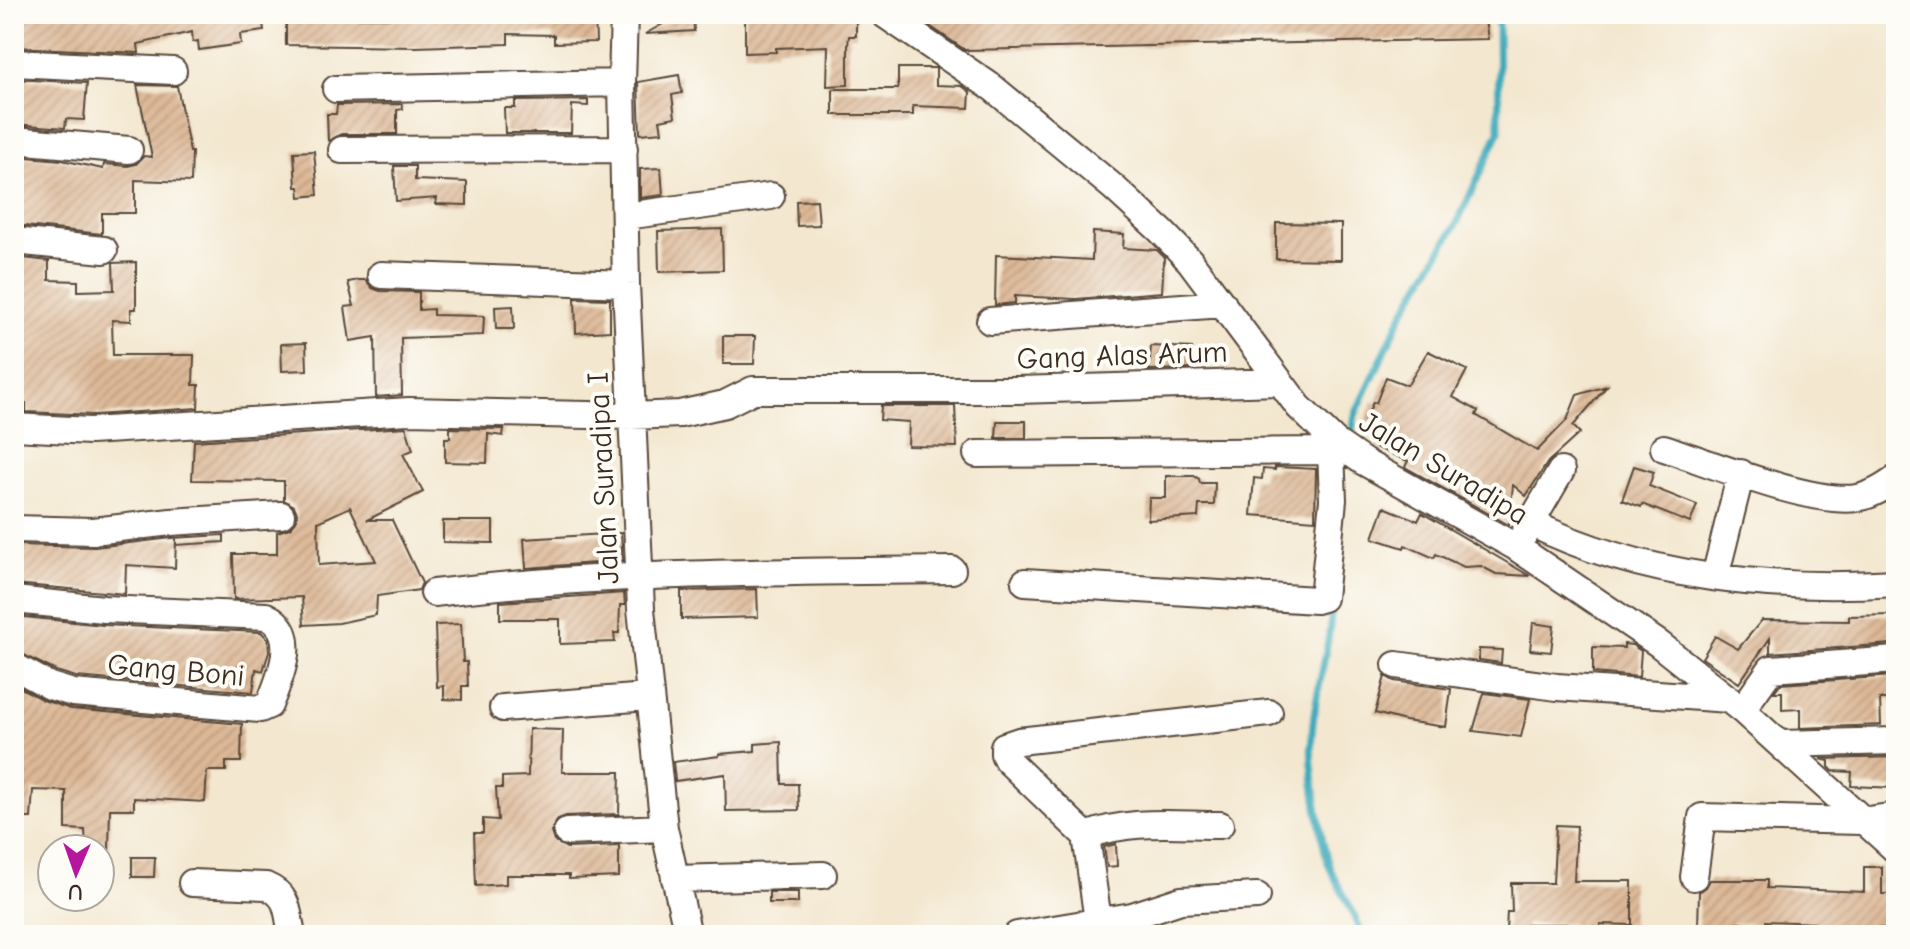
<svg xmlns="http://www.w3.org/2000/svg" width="1910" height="949" viewBox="0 0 1910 949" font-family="'Comic Neue',sans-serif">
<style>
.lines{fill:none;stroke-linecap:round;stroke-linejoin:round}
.stream{stroke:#3dabbb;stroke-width:7}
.building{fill:url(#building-hatch);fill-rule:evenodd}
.minor-casing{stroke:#574639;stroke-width:30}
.minor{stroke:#fff;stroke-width:26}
.labels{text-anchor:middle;stroke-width:8;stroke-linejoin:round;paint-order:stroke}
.street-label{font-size:30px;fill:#3b2a1e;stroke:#fdfcf7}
</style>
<defs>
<pattern id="building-hatch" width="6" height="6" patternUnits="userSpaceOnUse" patternTransform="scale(2)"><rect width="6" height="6" fill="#dcb896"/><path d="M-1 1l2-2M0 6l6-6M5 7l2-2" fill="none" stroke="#be9e81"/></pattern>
</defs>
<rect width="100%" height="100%" fill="#fdfcf7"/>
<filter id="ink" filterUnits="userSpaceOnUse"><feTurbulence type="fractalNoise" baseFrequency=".0125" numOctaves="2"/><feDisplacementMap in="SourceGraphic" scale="16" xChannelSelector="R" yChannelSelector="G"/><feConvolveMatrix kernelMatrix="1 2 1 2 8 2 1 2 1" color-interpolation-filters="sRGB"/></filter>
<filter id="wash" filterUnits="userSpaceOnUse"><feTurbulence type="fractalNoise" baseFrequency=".006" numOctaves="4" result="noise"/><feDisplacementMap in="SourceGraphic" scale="32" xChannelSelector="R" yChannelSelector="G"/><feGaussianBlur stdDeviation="1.8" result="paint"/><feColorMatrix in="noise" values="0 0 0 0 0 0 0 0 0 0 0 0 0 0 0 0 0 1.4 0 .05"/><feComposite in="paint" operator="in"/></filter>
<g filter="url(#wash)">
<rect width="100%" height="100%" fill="#f3e7cf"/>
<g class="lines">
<path class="stream" d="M1349,445L1355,415L1403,313L1457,223L1499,132L1498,14
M1332,600C1331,655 1307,709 1312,765C1314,787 1322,849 1330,868C1340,891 1355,911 1362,935"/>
</g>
<g id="blocks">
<path class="building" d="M19,14L131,16L133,22L166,17L165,14H262L264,31L240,34L241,44L199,50L198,41L193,42L192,32L138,44L139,53L14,47V25H19Z
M474,14L554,17L595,14L596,42L554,43V35L508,34V44L415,47L286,45V17L415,18V15Z
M681,14H693L694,31L645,34Z
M745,14H856V36H849L848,45V85L827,86L828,46L776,48V52L745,53Z
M912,14H1484L1488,39L965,50Z
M898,68H936V85L962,86L970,92L969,108L913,106V115H833V89H898Z
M679,75L682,93L672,95L675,117L660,120L662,132L640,134L638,82Z
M14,79L87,83L84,120L66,119L65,128L14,124Z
M137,85L177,86L190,152H192L191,182L135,180V213H102V234L15,225L14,156L62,160L103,169L104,164L128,166L136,164L144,156L152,157Z
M588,100V106L572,105L571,133H505L504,108H515V101Z
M402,104L403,109L397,110V134H342L328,141L327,114H336L337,105Z
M314,151L318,195L300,197L299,187H296L294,152Z
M394,166H415V180L467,182V205L436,204L437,198L396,201Z
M661,168L663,195L640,198V169Z
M817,200L819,225L797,226L796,201Z
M1276,223L1341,224V260L1276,259Z
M722,229L723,270L659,272L658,231Z
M1093,232L1124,234L1123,248L1157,250L1164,257L1162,292L1076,299L1015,296V303L995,305L996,255L1092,260Z
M14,257L49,261V280L78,281V291L114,290L113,263L136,262V309H131V321L112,320L113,355H194L193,385H199L198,408L94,415L26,412V403H14Z
M359,280H366L372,288L380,291L419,292V310L433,309V315L484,316L483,335L401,338L402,395L376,397L375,337L350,341L345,307L354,306L348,282Z
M575,298L610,299V331L576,333Z
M513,306L514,329H496L495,307Z
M723,336H755L754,364H723Z
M306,343L307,370L282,371L281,344Z
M1151,346L1192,348L1190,369L1149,370Z
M1428,351L1467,370L1453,397L1478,411L1476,415L1537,451L1567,420L1577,395L1607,386L1573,426L1580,433L1548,462L1526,496L1513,485L1509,525L1405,467L1408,461L1375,447L1383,427L1365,420L1373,402L1376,403L1386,377L1407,385L1409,383Z
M881,406H955L957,447L908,446L909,422L880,420Z
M997,421H1026V438H996Z
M406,427L413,450L403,454L423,492L367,520H392L422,583L419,590L377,596L376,615L339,623L304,625L302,597L234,599L233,554H277V532L290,528L296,521L297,513L294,506L284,500V481L192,480L194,441ZM350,507L376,561L319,565L318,522Z
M450,428L504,429L503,436L488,434L487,463L445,462V438H450Z
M1634,466L1654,472L1649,486L1697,505L1690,523L1642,504L1641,507L1622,500Z
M1275,467L1316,469L1315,520L1251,515L1254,478L1262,479L1263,469L1275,470Z
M1166,476H1194L1199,479L1200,483H1215L1214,505H1199L1198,517L1148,520L1149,498H1166Z
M1384,507L1418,521L1422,513L1530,576L1496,574L1481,566L1464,567L1436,554L1434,558L1405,545L1404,548L1373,538Z
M443,521H493V543L443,542Z
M621,533L623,561L526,568L524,539Z
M224,535V542L176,545V539L175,568L126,565L125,594L14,584L17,545L95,547L172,538Z
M757,589L758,617L681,619V591Z
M624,593L625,605H620L619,633H614L615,642L560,644V619H500V602Z
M1892,615V644L1770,653V638L1739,683L1702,658L1715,636L1738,649L1762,620L1849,621V616Z
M14,616L103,625L261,632L268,639L269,652L263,671L256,669L253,692L76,677L56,671L14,650Z
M1533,623L1554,626L1551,652L1530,650Z
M461,624L463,662H467L468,686H462V700L444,699V686L437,687L435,625Z
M1624,644L1632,645L1641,651L1639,677L1593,673V647L1624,648Z
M1479,649L1502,650L1501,663L1479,660Z
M1385,676L1394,681L1451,689L1446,727L1405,721L1375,713Z
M1893,676L1896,677V699H1880L1881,725L1800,728V709L1782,710V692H1774L1780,684Z
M14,684L43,700L71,709L242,724L241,762H226V771H207L205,802L134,798V809H110L109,849H86L85,830L66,829V791L33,790L31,818H14Z
M1484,693L1530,699L1521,737L1473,731Z
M529,729L563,730L562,772H620L619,814L566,816L558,819L551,832L554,841L567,848L619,846V877L569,879V875H506V884L476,886L474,833H483V819L498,820L496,788H502V777L528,776Z
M781,742L782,784H798L799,810L726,811L725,774L675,781L673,762L719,756V754L755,751V744Z
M1896,757V788L1851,786L1852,772L1833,771L1829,767V761L1820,759Z
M1556,825L1577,826L1574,881H1632V925L1600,924V931H1573V924H1526V932L1506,931L1507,912H1512L1511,883H1553Z
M1116,844L1117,866L1107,867L1104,847Z
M132,857H155L154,877H132Z
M1864,867H1882V894H1896V928H1815V923L1766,921V924L1734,923L1733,928L1698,927L1699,892L1706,887L1710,880H1767V888L1864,892Z
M769,892H798V903H769Z"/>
</g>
</g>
<g filter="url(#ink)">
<use href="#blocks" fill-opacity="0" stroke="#574639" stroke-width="2"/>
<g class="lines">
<defs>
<path id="minor" d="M624,14L622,83L626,284L641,609L664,828L688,935
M884,14L993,88L1113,187L1161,231L1190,261L1299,407L1335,442L1364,462L1516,547L1659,644L1742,710L1896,850
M14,63L173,71
M336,89L622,83
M14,140L129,150
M342,150L624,149
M626,216L771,196
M14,241L104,250
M381,275L626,284
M990,321L1223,304
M14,427L90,431L409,411L631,416L680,414L725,404L753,390H1018L1279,382
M1664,448C1710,463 1812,505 1857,498C1870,496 1885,487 1896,479
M977,454L1331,451L1333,500L1323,598L1316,600L1025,582
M1531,523C1642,578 1774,591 1896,583
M14,529L93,531L171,522L281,515
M1522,538L1561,471
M1715,577L1741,473
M434,593C605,572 780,572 952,570
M14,600L104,609L266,616C301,632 280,678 269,705L260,709L73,693L50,686L14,666
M1396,665L1557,687L1729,699
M503,708L648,697
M1742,710L1771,669L1896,660
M1780,744L1896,741
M567,832L664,828
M1086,836C1129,819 1175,825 1220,825
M1694,877L1702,817L1861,821L1896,816
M675,879L823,875
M192,883L266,886C290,896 287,912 292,935
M1098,921L1086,836L1007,760L1004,754V746L1019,741L1269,713
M1017,935L1132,916L1181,900L1257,896"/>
</defs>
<use href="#minor" class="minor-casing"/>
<use href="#minor" class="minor"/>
</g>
</g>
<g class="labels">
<g class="street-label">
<text transform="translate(1122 355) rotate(-2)" y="10">Gang Alas Arum</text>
<text transform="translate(1444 468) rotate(31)" y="10">Jalan Suradipa</text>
<text transform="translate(603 478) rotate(-93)" y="10">Jalan Suradipa I</text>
<text transform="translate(176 670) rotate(5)" y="10">Gang Boni</text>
</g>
</g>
<rect width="1910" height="949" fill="none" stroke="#fdfcf7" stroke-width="48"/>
<g transform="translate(76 873) rotate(182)"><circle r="38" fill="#fdfcf7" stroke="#afa8a0" stroke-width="2"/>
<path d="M0-6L14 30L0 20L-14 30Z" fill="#b5179e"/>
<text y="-12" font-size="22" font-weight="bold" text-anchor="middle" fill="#3b2a1e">U</text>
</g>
</svg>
